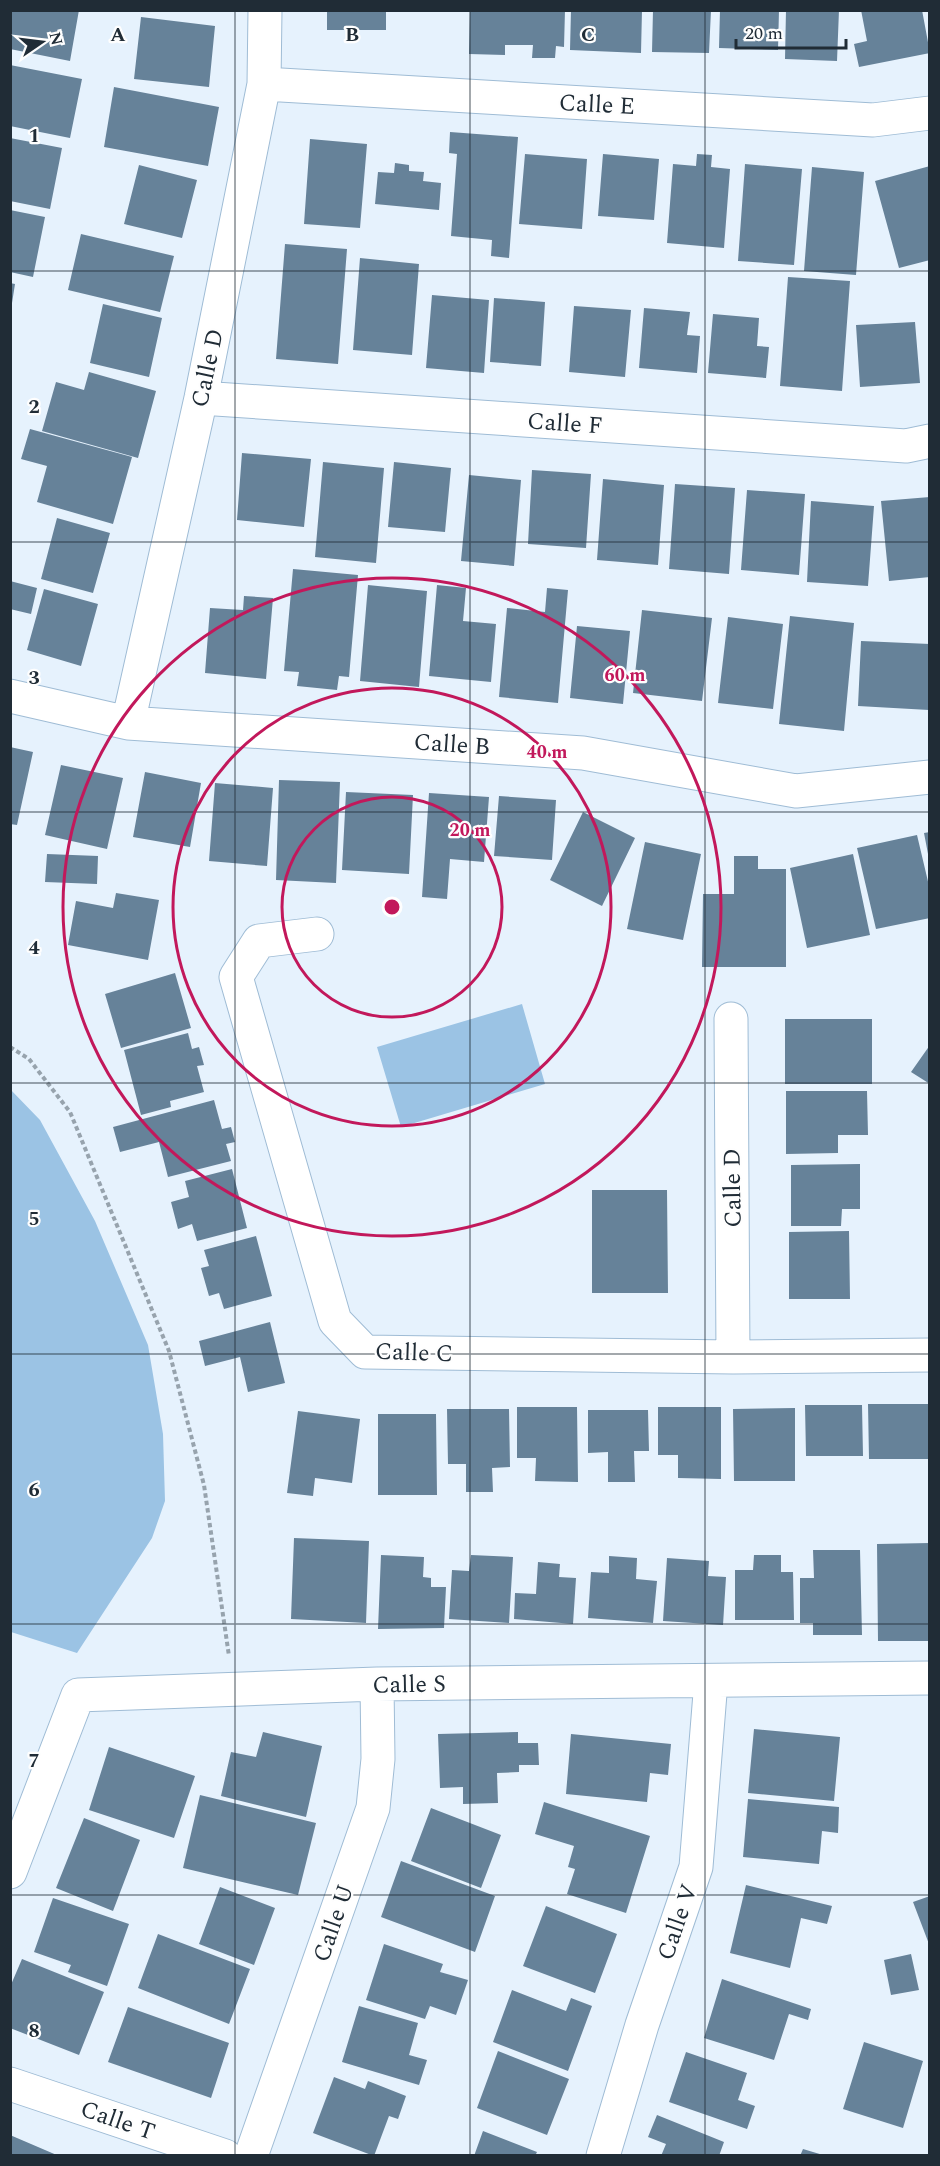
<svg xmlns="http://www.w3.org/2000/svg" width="940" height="2166" viewBox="0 0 940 2166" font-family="Spectral,serif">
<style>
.green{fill:#9bc3e4}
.building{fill:#668299}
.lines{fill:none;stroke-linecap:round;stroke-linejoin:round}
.minor-casing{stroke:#9fbcd5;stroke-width:35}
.path{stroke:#97a3ad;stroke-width:4;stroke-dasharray:4.5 3;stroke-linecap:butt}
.minor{stroke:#fff;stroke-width:33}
.grid{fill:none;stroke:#202c36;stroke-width:1.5;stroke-opacity:0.55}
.ring{fill:none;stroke:#c2185b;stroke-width:3}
.labels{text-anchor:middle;stroke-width:4.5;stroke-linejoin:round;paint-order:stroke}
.street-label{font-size:24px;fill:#202c36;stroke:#fefefe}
.grid-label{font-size:20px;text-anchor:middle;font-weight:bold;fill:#202c36;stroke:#fefefe;stroke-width:4.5;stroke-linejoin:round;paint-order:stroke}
.centre{fill:#c2185b;stroke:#fefefe;stroke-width:3}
.ring-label{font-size:18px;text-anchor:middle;font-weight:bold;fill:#c2185b;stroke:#fefefe;stroke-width:4.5;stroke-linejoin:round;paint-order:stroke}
</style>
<rect width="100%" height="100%" fill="#e6f2fd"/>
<path class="green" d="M522,1004L545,1084L401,1127L377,1047Z
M10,1089L40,1120L95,1221L148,1345L163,1434L165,1501L152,1538L77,1653L11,1632Z"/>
<path class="building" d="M10,10H79L70,61L10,49Z
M327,10H386V30H327Z
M470,10H565L564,47L556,46L555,58H532L533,45H505V55L469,54Z
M571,10H642L641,53L570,50Z
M653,10H711L709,53L652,52Z
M720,10H779L778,50L719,48Z
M786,10H839L837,61L785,59Z
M861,10H922L930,53L859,67L854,44L867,41Z
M141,17L215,26L209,87L134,79Z
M10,65L82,79L70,138L10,126Z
M114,87L219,107L208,166L104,147Z
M450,132L518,137L509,258L491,256L492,240L451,236L457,154L449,153Z
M10,138L62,148L50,209L10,201Z
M310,139L367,144L360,228L304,224Z
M525,154L587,159L582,229L519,224Z
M603,154L659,159L654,220L598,216Z
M697,154L712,155L711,167L730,169L724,248L667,243L673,164L696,166Z
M395,163L409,165V171L424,172L423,181L441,183L439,210L375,204L378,172L394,173Z
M745,164L802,169L794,265L738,261Z
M139,165L197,180L182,238L124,224Z
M930,166V260L899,268L875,181Z
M812,167L864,172L856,275L804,271Z
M10,210L45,217L33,277L10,272Z
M81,234L174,256L160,312L68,290Z
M285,244L347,249L338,364L276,359Z
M360,258L419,264L412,355L353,350Z
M788,277L850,281L842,391L780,386Z
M10,283L15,284L12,303H10Z
M432,295L489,300L484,373L426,368Z
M494,298L545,302L541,366L490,362Z
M103,304L162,318L149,377L90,363Z
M574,306L631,310L625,377L569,372Z
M644,308L690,312L687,335L700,336L697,373L639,368Z
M713,314L759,318L757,346L769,347L766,378L708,373Z
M915,322L920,383L860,387L856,325Z
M89,372L156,391L138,458L42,431L56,382L84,390Z
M30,429L132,457L113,524L37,502L47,466L21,459Z
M242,453L311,459L304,527L237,520Z
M323,462L384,468L376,563L315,557Z
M394,462L451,468L445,532L388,527Z
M532,470L591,474L586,548L528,544Z
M469,475L521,480L514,566L461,561Z
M603,479L664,485L658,565L597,560Z
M675,484L735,488L729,574L669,569Z
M747,490L805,494L799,575L741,570Z
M930,497V577L889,581L881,501Z
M811,501L874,506L868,586L807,582Z
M57,518L110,533L93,593L41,579Z
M293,569L358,575L349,677L339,676L337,690L297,686L299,672L284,671Z
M10,581L37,588L31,614L10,609Z
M368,585L427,591L419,687L360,681Z
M437,585L466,588L463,621L496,624L491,682L429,676Z
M547,588L568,590L558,703L499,697L507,608L545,612Z
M44,589L98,604L81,666L27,650Z
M244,596L273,598L266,679L205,673L210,608L243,610Z
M642,610L712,618L702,701L633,693Z
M790,616L854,623L844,731L779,724Z
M728,617L783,624L773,709L718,703Z
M577,626L630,631L623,704L570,698Z
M861,641L930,644L929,710L858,706Z
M10,747L33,752L17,825L10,824Z
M61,765L123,778L107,849L45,835Z
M145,772L201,783L190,847L133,837Z
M279,780L340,782L336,883L276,880Z
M215,783L273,788L267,866L209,861Z
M346,792L413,795L409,874L342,870Z
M429,793L489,797L484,862L450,859L447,899L422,897Z
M499,796L556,800L552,860L494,856Z
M583,812L635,838L602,906L550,880Z
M930,832V854H928L924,833Z
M917,835L930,890V918L876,929L857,848Z
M645,842L701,854L683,940L627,929Z
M47,854L98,856L97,884L45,882Z
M853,854L870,935L807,948L790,868Z
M734,856H758V869H786V967H702L703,894H734Z
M116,893L159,900L148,960L68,945L76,901L113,908Z
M175,973L191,1028L121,1048L105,994Z
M785,1019H872V1084H785Z
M188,1033L192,1049L199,1047L204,1065L197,1066L204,1092L170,1101L171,1107L141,1115L124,1050Z
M930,1045V1084L911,1072Z
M786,1091H867L868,1135H838V1153L786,1154Z
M214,1100L222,1129L231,1127L235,1142L226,1144L231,1161L168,1177L159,1142L120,1152L113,1127Z
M860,1164V1209H842L841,1226H791V1165Z
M232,1169L247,1228L197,1241L192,1224L178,1229L171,1202L189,1197L185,1181Z
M592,1190H667L668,1293H592Z
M849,1231L850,1299H789V1232Z
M256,1236L272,1296L224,1309L219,1293L209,1296L201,1268L209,1266L204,1250Z
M270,1322L285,1383L248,1392L240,1357L205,1366L199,1341Z
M868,1404H928V1459H869Z
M805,1405H862L863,1456H806Z
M517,1407H577L578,1482L535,1481L536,1458H517Z
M658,1407H721V1479L678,1478V1455H658Z
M795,1408V1481H734L733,1409Z
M447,1409H509L510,1467L492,1468L493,1492H466V1464H448Z
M588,1410H648L649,1451H634L635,1482H608V1452L588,1453Z
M298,1411L360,1419L352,1483L315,1478L313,1496L287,1493Z
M378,1414H436L437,1495H378Z
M294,1538L369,1541L366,1623L291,1619Z
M930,1543V1641H878L877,1544Z
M813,1550H860L862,1635H813V1623H800V1578H814Z
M381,1555L424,1557L423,1577L431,1578V1587H446L444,1628L378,1629Z
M471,1555L513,1557L509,1623L449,1619L452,1570L469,1571Z
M754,1555H781V1572H793L794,1620H735V1570H753Z
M609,1556L637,1558L636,1579L657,1581L653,1623L588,1618L591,1572L609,1573Z
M667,1558L709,1561L708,1576L726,1577L723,1625L663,1621Z
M538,1562L560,1564L559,1577L576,1578L573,1624L514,1619L515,1593L536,1594Z
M754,1729L840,1737L834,1801L748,1793Z
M263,1732L322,1746L306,1817L221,1796L231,1752L256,1757Z
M518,1732V1743H538L539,1765H519V1772L497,1773L498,1803L463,1804V1787L440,1788L438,1734Z
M571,1734L671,1744L668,1775L650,1773L647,1802L566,1794Z
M109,1747L195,1776L174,1838L89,1810Z
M200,1795L316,1823L298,1895L183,1868Z
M748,1799L839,1807L838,1833L822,1831L819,1864L743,1857Z
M544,1802L650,1836L626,1913L567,1894L575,1869L568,1867L574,1846L535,1834Z
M431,1808L501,1835L481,1888L411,1861Z
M84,1818L140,1840L113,1911L56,1888Z
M401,1861L495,1896L475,1952L381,1917Z
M746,1885L832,1906L827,1924L801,1918L790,1968L730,1953Z
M220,1887L275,1908L254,1965L199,1944Z
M930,1896V1944H929L913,1902Z
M53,1898L129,1924L107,1986L68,1972L71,1965L34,1952Z
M546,1906L617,1934L595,1993L523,1966Z
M158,1934L250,1969L229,2024L138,1988Z
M384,1944L443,1964L440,1972L468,1980L456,2015L430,2006L425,2019L366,2000Z
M911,1954L919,1990L891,1995L884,1960Z
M22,1959L104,1992L79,2055L10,2028V1987Z
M722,1979L811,2009L808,2020L789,2014L774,2060L704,2038Z
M512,1990L566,2011L571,1998L592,2006L568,2071L493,2042Z
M359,2006L418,2023L409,2055L427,2060L419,2085L342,2062Z
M128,2007L229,2043L211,2098L108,2062Z
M864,2042L923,2061L903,2128L843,2109Z
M498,2051L569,2079L547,2135L477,2108Z
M686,2052L747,2073L738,2100L755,2106L747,2129L669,2102Z
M334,2077L365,2089L368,2081L406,2096L398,2119L389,2116L374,2156L313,2133Z
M657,2115L724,2142L719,2156H661L666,2144L648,2137Z
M483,2131L537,2152L535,2156H474Z
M10,2135L59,2156H10Z
M803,2149L823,2155V2156H800Z"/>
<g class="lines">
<defs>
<path id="minor" d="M264,84L873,120L930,113
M201,398L906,446L930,441
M10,696L128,723L583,753L796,791L930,777
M128,723L201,398L264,84L265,10
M317,934L259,941L236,977L335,1321L365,1352L733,1357L930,1355
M731,1019L733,1357
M10,1872L78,1695L377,1684L930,1678
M10,2084L225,2156
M251,2156L373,1808L378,1759L377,1684
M603,2156L642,2025L696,1867L711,1681"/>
</defs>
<use href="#minor" class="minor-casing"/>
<path class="path" d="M10,1047L29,1059L70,1112L169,1351L204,1485L229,1656"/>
<use href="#minor" class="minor"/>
</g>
<path class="grid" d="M235,10V2156M470,10V2156M705,10V2156M10,271H930M10,542H930M10,812H930M10,1083H930M10,1354H930M10,1624H930M10,1895H930"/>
<g class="ring">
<circle cx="392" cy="907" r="110"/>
<circle cx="392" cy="907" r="219"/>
<circle cx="392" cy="907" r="329"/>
</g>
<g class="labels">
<g class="street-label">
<text transform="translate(597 104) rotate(3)" y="8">Calle E</text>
<text transform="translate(207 368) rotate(-78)" y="8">Calle D</text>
<text transform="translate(565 423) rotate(4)" y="8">Calle F</text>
<text transform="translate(452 744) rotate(4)" y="8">Calle B</text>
<text transform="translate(732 1188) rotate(-91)" y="8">Calle D</text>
<text transform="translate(414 1352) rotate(2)" y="8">Calle C</text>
<text transform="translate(409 1684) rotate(-1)" y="8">Calle S</text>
<text transform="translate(677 1922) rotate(-71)" y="8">Calle V</text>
<text transform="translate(333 1923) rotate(-71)" y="8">Calle U</text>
<text transform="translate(118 2120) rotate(19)" y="8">Calle T</text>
</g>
</g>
<g class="grid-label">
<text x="118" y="41">A</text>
<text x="352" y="41">B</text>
<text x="588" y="41">C</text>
<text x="34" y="142">1</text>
<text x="34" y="413">2</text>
<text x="34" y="684">3</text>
<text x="34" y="954">4</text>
<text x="34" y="1225">5</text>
<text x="34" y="1496">6</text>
<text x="34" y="1767">7</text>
<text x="34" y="2037">8</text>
</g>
<circle cx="392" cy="907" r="9" class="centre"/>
<g class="ring-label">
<text x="625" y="681">60 m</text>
<text x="547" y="758">40 m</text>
<text x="470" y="836">20 m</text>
</g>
<rect width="940" height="2166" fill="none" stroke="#202c36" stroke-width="24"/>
<g transform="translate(42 42) rotate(76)" stroke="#fefefe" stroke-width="4.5" paint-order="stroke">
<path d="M0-4.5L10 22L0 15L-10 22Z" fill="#202c36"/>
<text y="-9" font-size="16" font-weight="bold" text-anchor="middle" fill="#202c36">N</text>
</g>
<path d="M736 39v9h110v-9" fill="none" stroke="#202c36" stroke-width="3"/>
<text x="745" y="39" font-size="18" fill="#202c36" stroke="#fefefe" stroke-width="4.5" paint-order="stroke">20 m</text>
</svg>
